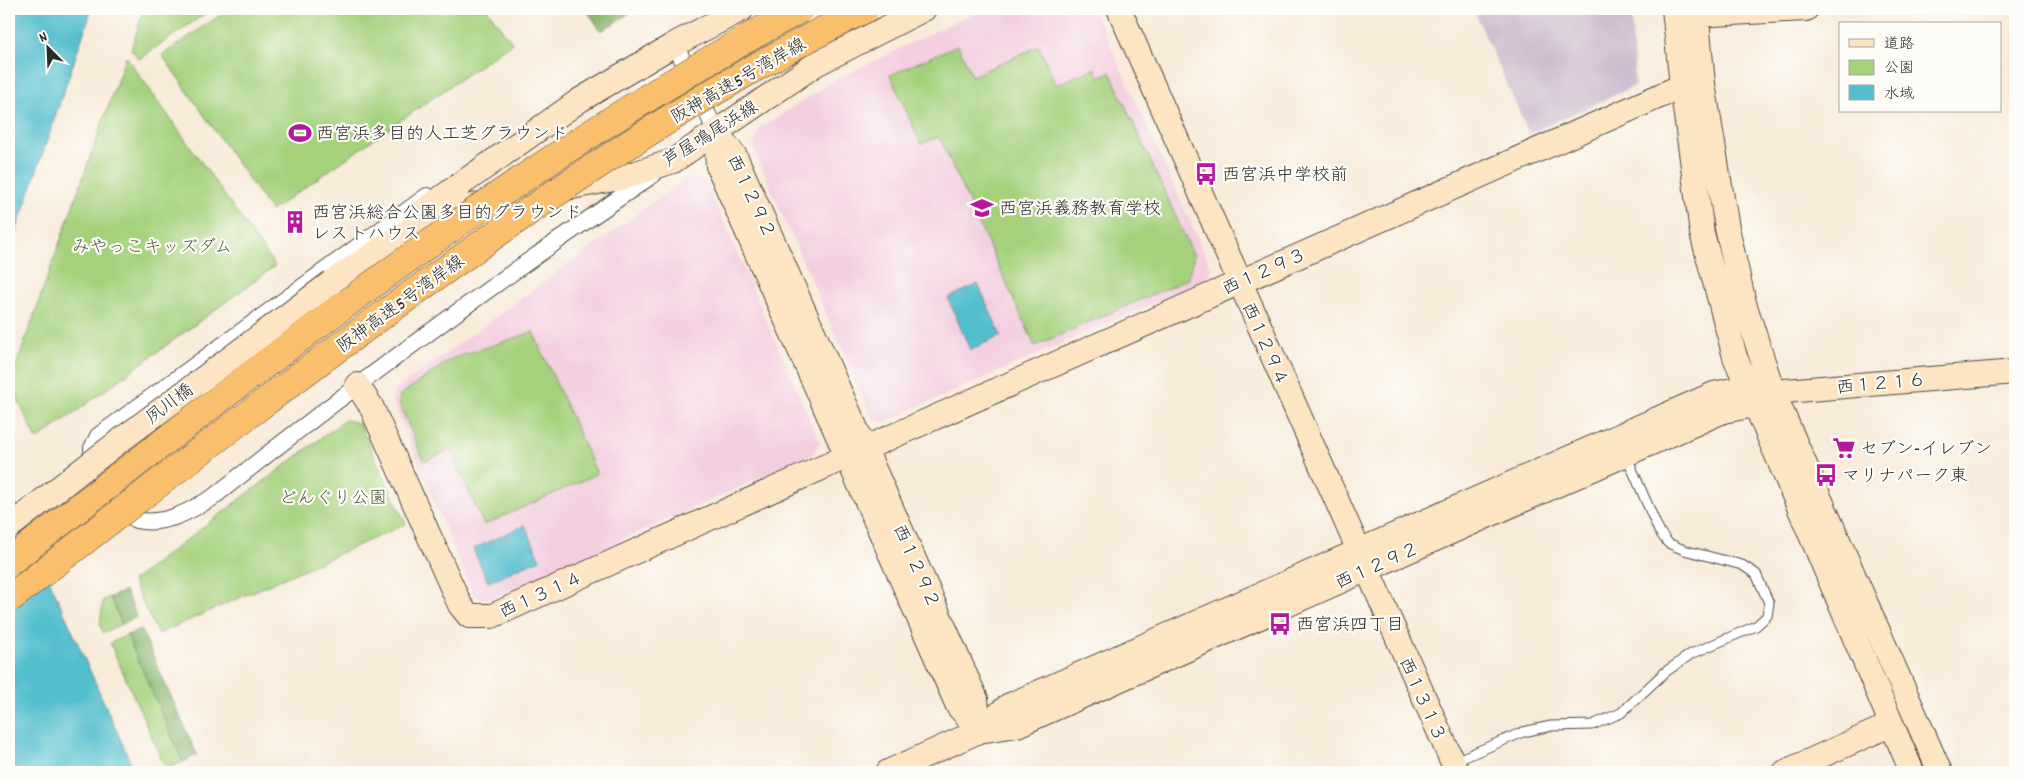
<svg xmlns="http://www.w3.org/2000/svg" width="2024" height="781" viewBox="0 0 2024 781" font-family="Dekko,'Klee One',sans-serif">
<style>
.built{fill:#f3cfe0}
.industrial{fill:#cfbdcf}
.green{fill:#a5d17d;stroke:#687e54}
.forest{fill:#84b36c;stroke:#586f4c}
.water{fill:#53bece;stroke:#3f747c}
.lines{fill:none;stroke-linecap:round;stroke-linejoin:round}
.lane-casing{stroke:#4a4845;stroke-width:11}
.street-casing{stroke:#4a4845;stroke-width:18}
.secondary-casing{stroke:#4a4845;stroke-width:26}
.lane{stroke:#fff;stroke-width:9}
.street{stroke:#fff;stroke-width:16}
.secondary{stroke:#fde5c4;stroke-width:24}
.secondary-bridge-casing{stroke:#4a4845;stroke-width:26;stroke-linecap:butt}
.highway-bridge-casing{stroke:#4a4845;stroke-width:29;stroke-linecap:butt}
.secondary-bridge{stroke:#fde5c4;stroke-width:24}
.highway-bridge{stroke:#f9bf6c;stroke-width:28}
.labels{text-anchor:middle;stroke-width:4.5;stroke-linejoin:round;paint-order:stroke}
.street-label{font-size:18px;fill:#2b2b2b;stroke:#fdfcf7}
.poi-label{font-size:18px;fill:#2b2b2b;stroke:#fdfcf7;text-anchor:start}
.park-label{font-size:18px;fill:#505d44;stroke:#fdfcf7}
</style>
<rect width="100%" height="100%" fill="#fdfcf7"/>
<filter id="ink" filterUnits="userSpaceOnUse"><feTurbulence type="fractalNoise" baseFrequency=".02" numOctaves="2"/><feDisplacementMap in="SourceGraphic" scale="10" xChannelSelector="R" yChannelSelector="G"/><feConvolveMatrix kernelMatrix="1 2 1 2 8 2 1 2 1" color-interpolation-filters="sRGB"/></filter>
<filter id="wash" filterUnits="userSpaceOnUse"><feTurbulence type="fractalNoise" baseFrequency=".0096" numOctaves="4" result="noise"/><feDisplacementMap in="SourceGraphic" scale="20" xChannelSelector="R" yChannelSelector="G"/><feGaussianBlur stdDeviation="1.12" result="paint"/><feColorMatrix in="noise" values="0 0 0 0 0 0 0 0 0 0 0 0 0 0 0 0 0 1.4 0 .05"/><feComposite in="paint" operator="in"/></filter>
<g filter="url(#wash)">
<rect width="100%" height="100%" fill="#f8ebd9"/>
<path class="built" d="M981,9H1094L1211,268L1205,280L883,423L872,418L753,148L759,129L833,81Z
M688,177L706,182L820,442L812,455L486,601L473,595L392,400L394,391Z"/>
<path class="industrial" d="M1473,9H1631L1635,86L1529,134Z"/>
<path class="green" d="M144,9H212L139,59L131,49Z
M229,9H487L512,43L271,211L162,55Z
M958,45L972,76L1039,46L1056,85L1095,68L1099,77L1110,72L1194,256L1188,279L1035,346L939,137L921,144L890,75Z
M126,56L275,266L37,440L10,383Z
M533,332L597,474L484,525L450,450L424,461L399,403L400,395L453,358Z
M345,420L359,423L406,524L158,634L132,581Z
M110,597L122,624L103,633L100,625L103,600Z
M127,635L183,762L166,769L110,643Z"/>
<path class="forest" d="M586,9H628L630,13L601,31Z
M125,591L137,617L122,624L110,597Z
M141,629L197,755L183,762L127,635Z"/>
<path class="water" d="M9,9H92L9,252Z
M978,284L1001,336L970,350L948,298Z
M9,489L135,772H9Z
M525,525L540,559L488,582L473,549Z"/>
</g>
<g filter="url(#ink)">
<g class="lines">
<defs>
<path id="lane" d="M1453,762L1523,732L1551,726L1592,725L1621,713L1664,673L1691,654L1756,626L1767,616L1769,603L1756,574L1742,565L1684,550L1668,543L1659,531L1626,455"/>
<path id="street" d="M675,44L716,132
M427,196L98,436L92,448L95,468L136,520C165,526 188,512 212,498C355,384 503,277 654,174"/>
<path id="secondary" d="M1119,9L1457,772
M1674,9L1682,86L1702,233L1735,357L1912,772
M1696,9L1703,84L1727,228L1744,303L1773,392L1940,772
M1696,15L1806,9
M716,132L718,166L958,706L979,731
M716,132L735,156L976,699L979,731
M420,213L580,100L675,44L742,9
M332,282L435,213L624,177L673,161L816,64L924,9
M357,385L371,406L460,605L469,616H492L866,448L1682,86
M979,731L1008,706L1714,394L1747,387L1773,392L2015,372
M888,772L979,731L1017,725L1723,411L1754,405L1773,392
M1785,772L1890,725"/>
</defs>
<use href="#lane" class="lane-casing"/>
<use href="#street" class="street-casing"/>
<use href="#secondary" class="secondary-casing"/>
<use href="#lane" class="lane"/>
<use href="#street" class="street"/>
<use href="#secondary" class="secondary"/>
<defs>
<path id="secondary-bridge" d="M9,527L109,449L332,282"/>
<path id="highway-bridge" d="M9,562C263,365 516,163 800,9
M9,599C166,477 323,355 486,241C607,156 732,75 865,9"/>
</defs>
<use href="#secondary-bridge" class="secondary-bridge-casing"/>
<use href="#highway-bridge" class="highway-bridge-casing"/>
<use href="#secondary-bridge" class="secondary-bridge"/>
<use href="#highway-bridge" class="highway-bridge"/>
</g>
</g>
<defs>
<symbol id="stadium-bare" viewBox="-9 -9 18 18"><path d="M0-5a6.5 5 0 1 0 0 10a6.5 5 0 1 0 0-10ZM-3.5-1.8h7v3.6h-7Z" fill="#b5179e" stroke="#fdfcf7" stroke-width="2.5" paint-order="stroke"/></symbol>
<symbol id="bus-bare" viewBox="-9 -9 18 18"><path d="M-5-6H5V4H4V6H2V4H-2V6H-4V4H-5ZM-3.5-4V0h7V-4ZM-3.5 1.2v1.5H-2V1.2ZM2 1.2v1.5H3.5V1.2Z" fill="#b5179e" stroke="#fdfcf7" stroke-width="2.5" paint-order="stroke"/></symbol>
<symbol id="school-bare" viewBox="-9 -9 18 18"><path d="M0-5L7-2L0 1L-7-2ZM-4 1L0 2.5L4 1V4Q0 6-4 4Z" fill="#b5179e" stroke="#fdfcf7" stroke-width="2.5" paint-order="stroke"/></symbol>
<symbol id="building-bare" viewBox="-9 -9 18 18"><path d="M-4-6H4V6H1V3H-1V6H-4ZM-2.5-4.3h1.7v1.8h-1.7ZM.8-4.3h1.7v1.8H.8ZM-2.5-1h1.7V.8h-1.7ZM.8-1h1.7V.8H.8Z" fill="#b5179e" stroke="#fdfcf7" stroke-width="2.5" paint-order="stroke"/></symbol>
<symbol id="supermarket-bare" viewBox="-9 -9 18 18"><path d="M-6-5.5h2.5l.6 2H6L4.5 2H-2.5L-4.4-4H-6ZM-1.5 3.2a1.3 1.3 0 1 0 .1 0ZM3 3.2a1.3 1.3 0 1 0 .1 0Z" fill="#b5179e" stroke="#fdfcf7" stroke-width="2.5" paint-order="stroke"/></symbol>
</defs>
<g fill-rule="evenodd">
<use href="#stadium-bare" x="284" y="117" width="32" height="32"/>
<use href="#bus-bare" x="1190" y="158" width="32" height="32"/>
<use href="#school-bare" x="966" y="192" width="32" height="32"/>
<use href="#building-bare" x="279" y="206" width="32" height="32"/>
<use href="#supermarket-bare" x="1828" y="432" width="32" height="32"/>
<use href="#bus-bare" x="1810" y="459" width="32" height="32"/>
<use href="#bus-bare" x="1264" y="608" width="32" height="32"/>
</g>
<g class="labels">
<g class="street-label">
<text transform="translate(738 80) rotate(-30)" y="6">阪神高速5号湾岸線</text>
<text transform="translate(710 133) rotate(-32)" y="6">芦屋鳴尾浜線</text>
<text transform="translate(752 196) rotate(65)" y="6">西１２９２</text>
<text transform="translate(1264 271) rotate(-24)" y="6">西１２９３</text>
<text transform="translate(400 303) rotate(-36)" y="6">阪神高速5号湾岸線</text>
<text transform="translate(1266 344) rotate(66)" y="6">西１２９４</text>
<text transform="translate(1881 383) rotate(-5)" y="6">西１２１６</text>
<text transform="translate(169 403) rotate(-37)" y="6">夙川橋</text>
<text transform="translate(1377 565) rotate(-24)" y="6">西１２９２</text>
<text transform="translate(917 566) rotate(66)" y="6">西１２９２</text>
<text transform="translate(541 594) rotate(-24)" y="6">西１３１４</text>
<text transform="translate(1423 699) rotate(66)" y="6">西１３１３</text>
</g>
<g class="poi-label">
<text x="316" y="139">西宮浜多目的人工芝グラウンド</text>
<text x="1222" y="180">西宮浜中学校前</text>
<text x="999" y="214">西宮浜義務教育学校</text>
<text x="312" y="218">西宮浜総合公園多目的グラウンド<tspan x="312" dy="21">レストハウス</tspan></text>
<text x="1860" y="454">セブン-イレブン</text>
<text x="1842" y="481">マリナパーク東</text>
<text x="1296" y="630">西宮浜四丁目</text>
</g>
<g class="park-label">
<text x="152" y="252">みやっこキッズダム</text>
<text x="333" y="503">どんぐり公園</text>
</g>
</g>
<rect width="2024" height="781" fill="none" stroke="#fdfcf7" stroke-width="30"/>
<rect x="1839" y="22" width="162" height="90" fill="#fdfcf7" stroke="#a9a8a5"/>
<rect x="1849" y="39" width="25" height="8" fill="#fde5c4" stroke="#a9a8a5"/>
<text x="1884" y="48" font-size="15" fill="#2b2b2b">道路</text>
<rect x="1849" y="60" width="25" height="15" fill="#a5d17d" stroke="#a9a8a5"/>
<text x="1884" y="72" font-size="15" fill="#2b2b2b">公園</text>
<rect x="1849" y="85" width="25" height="15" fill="#53bece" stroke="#a9a8a5"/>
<text x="1884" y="98" font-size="15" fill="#2b2b2b">水域</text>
<g transform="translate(48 48) rotate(336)" stroke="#fdfcf7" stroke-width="4" paint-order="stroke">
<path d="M0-4L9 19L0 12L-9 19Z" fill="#2b2b2b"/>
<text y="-8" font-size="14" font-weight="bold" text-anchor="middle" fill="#2b2b2b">N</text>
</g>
</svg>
